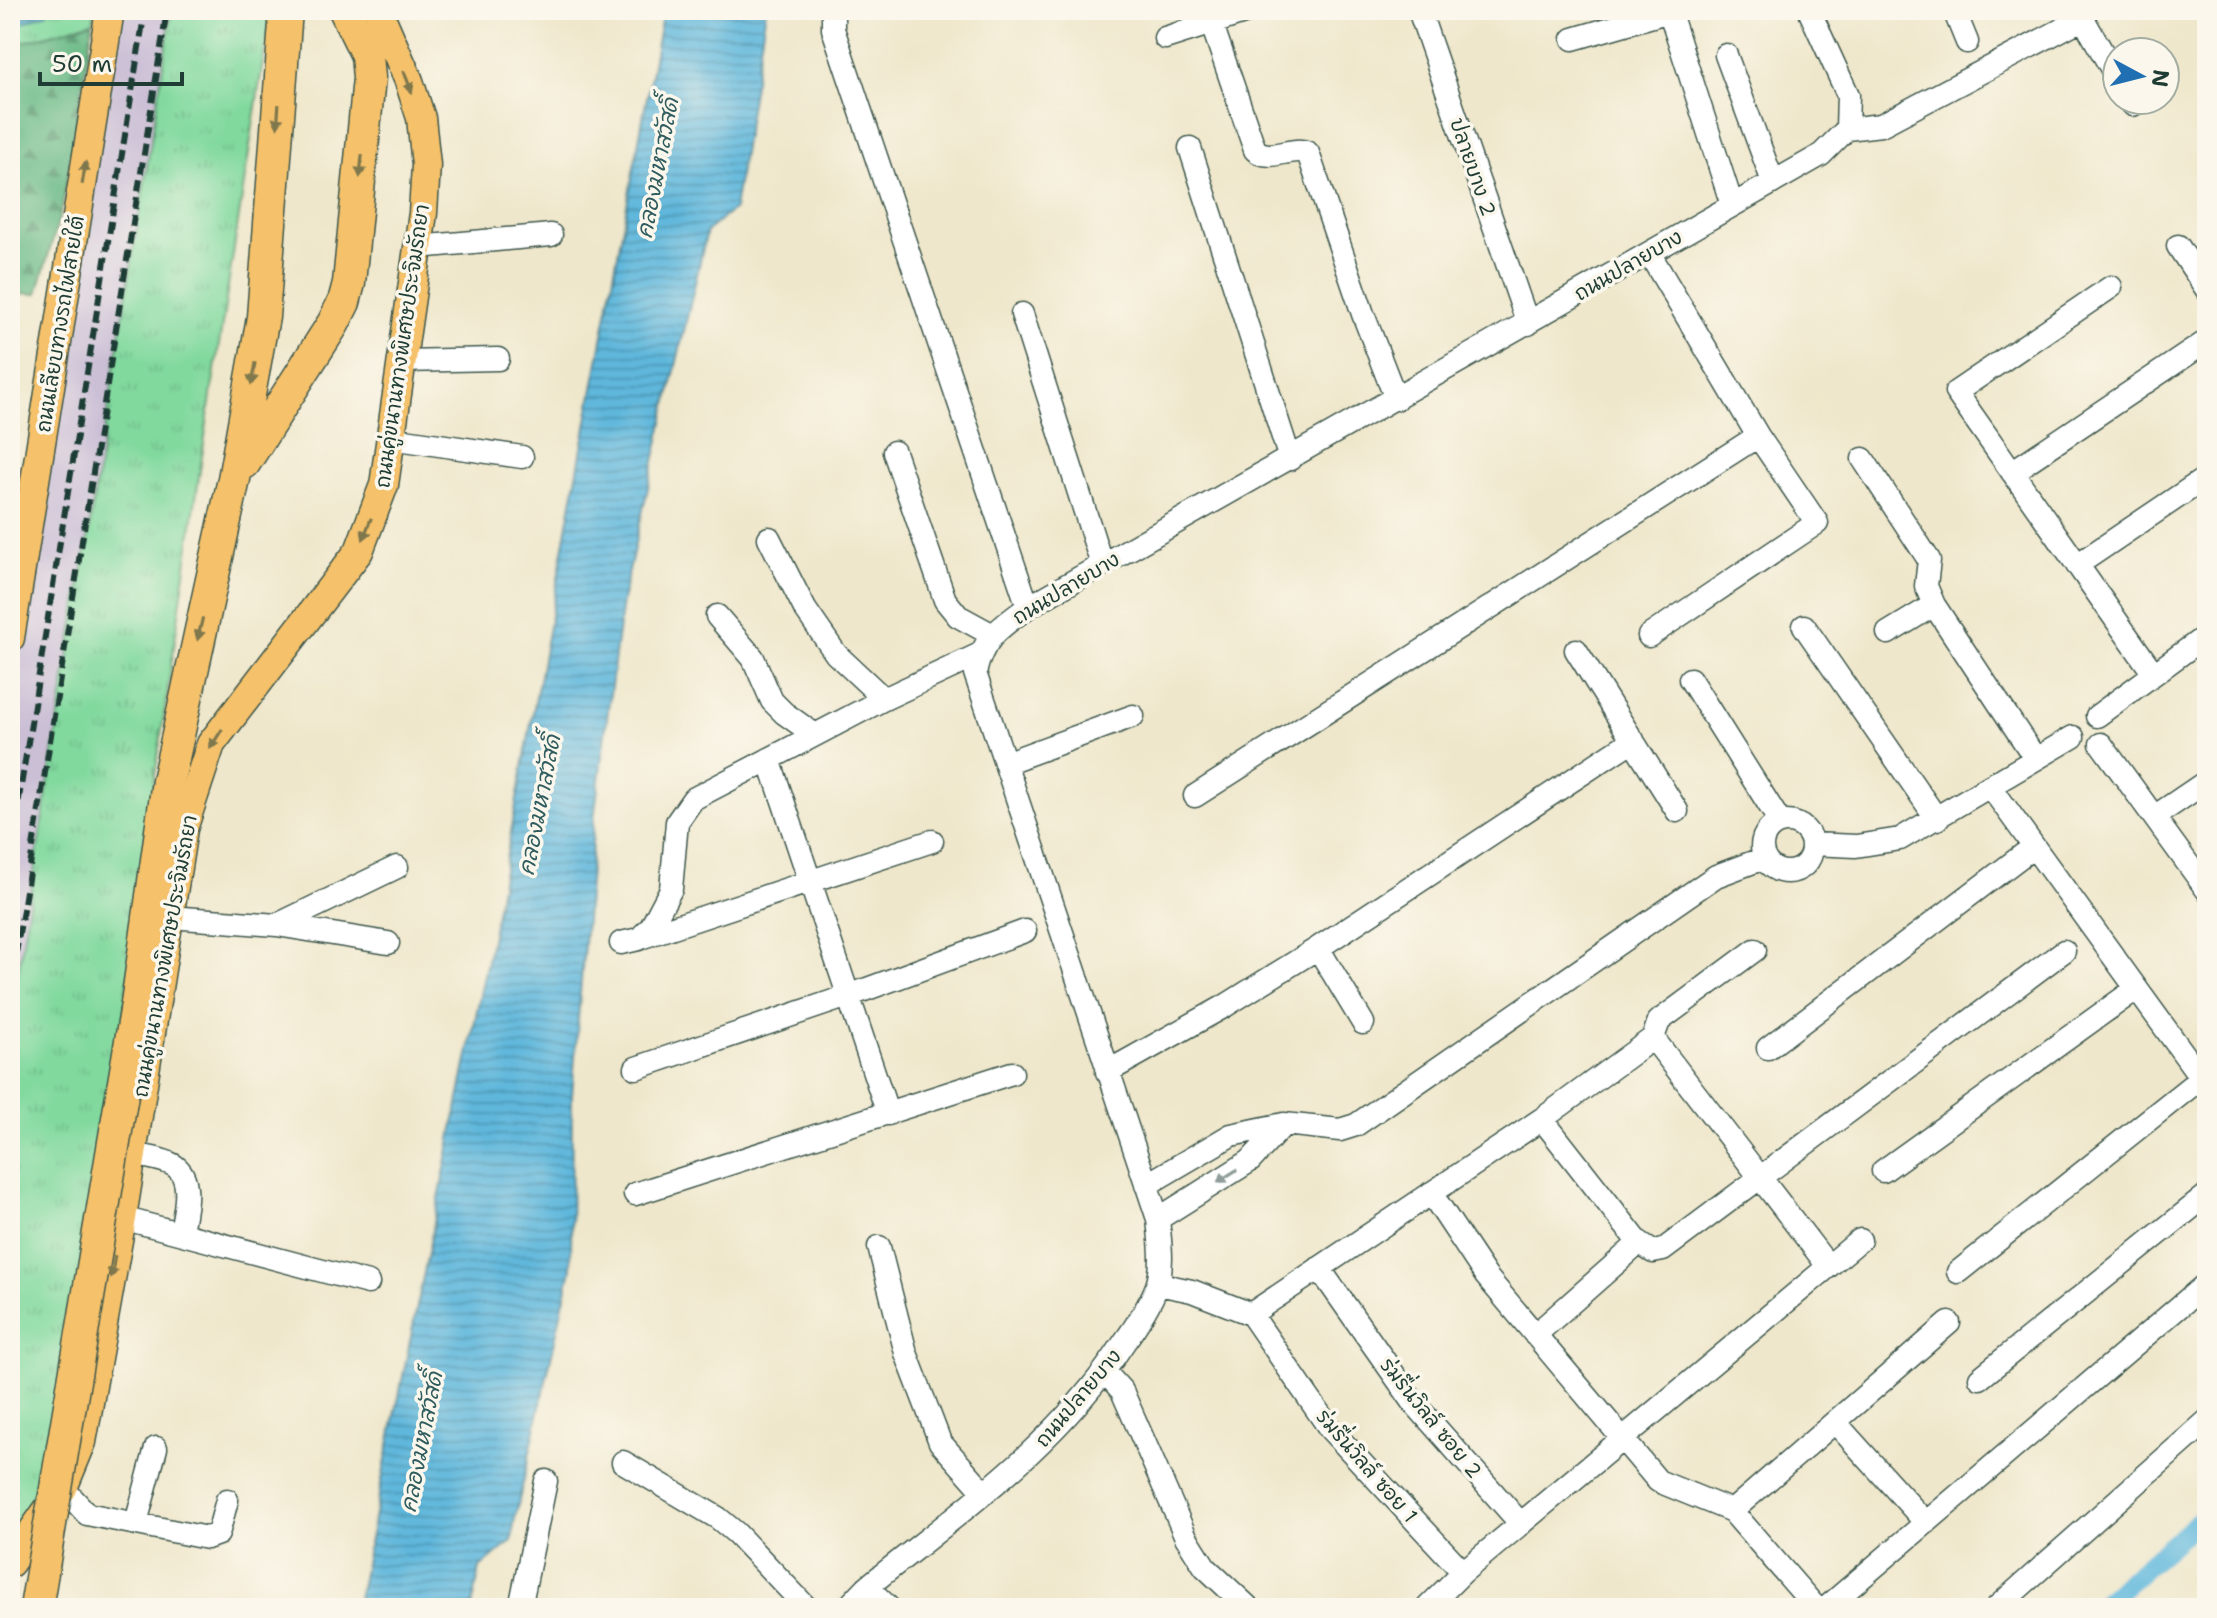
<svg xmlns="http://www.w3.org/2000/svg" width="2217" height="1618" viewBox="0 0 2217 1618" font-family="'Shantell Sans','Playpen Sans Thai',sans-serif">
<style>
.railway{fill:#cbbfd6}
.grass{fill:url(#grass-tufts);stroke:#508b69;stroke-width:2}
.forest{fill:url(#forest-firs);stroke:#447b5c;stroke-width:2}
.water{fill:url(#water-rules);stroke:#3f7a88;stroke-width:2}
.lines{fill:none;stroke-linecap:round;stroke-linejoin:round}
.canal{stroke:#5fb7dc;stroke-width:20}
.minor-casing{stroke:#3e564b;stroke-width:25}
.major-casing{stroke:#3e564b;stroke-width:31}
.highway-casing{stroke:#3e564b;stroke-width:35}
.minor{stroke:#fff;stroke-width:22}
.major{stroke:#f5c16b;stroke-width:28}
.highway{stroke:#f5c16b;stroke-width:32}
.rail{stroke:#1f3d34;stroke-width:6;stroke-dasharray:12 6;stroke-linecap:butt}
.highway-bridge-casing{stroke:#3e564b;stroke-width:35;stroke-linecap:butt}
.highway-bridge{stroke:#f5c16b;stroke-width:32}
.oneway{fill:#7f784d}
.oneway2{fill:#8f9e9a}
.labels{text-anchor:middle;stroke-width:7;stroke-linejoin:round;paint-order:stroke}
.street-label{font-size:20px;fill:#1f3d34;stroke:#fbf7ec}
.water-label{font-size:22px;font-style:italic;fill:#2f5c5e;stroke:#fbf7ec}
</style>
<defs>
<pattern id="grass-tufts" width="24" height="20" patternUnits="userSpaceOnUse" patternTransform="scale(2)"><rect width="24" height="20" fill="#81d99e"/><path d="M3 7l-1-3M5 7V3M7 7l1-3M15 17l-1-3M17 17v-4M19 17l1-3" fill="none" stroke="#6fbb89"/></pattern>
<pattern id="forest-firs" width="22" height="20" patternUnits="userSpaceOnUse" patternTransform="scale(2)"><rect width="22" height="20" fill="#68b985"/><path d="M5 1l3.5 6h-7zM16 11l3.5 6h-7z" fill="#55986e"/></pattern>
<pattern id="water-rules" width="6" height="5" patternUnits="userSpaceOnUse" patternTransform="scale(2)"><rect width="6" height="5" fill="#5fb7dc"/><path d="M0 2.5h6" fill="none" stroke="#4e96b3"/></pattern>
</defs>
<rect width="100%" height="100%" fill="#fbf7ec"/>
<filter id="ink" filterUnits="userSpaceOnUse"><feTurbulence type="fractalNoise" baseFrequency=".0125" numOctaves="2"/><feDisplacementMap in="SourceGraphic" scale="16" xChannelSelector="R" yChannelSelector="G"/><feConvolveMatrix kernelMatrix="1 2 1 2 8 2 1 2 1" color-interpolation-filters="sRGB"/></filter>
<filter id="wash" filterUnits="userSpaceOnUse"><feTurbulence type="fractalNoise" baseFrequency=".006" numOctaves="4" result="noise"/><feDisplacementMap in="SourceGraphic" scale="32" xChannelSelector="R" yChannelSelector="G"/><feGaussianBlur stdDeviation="1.8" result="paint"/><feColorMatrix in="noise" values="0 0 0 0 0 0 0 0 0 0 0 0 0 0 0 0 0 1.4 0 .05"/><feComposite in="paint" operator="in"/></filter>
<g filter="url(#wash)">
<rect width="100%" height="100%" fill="#efe7cb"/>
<path class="railway" d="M121,10H262L10,1524V713Z"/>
<path class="grass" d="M10,10H95L93,22L10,46Z
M172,10H271L211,396L150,810L68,1451L10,1537V1023Z"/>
<path class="forest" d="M93,22L62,208L37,294L10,293V46Z"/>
<path class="water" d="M10,10H17L20,16L26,17L39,10H48L47,13L10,28Z
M663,10H766L734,209L707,231L622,601L594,819L572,1095L571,1269L514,1523L512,1541L480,1568L472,1608H356L488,956Z"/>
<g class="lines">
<path class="canal" d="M2098,1608L2207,1514"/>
</g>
</g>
<g filter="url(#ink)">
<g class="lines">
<defs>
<path id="minor" d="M833,10V29L1028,607
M1207,10L1255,150C1271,163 1291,145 1308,153L1363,314L1396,399
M1419,10L1528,324
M1669,10L1732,205
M1954,10L1967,42
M1165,38L1250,11
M1573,39L1670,11
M1726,55L1773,182
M2129,100L2133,105
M1847,129L1881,125L2078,21L2085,22L2117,78
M1190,148L1290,459
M2178,246L2207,290
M418,247L551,235
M1649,253L1758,436L1817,523L1649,636
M2111,287L1956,392L2154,674
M1022,314L1102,565
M402,361L498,359
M391,438L522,457
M894,452L945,600L958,616L991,634
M1863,459L1929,560L1926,586L1934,605L2035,758
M2012,472L2207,341
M769,538L805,609L836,654L884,699
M2077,565L2207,477
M717,616L753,658L772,701L784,713L815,735
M1804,626L1937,819
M1888,633L1934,605
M1576,650L1677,811
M1690,679L1780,822
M2097,716L2207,635
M2101,744L2207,890
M769,759L888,1114
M1005,763L1133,716
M1990,786L2207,1086
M1195,796L1758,436
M2154,817L2207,781
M1762 847a25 25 0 1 1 50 0a25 25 0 1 1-50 0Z
M1812,844L1856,846L1900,839L2073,737
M170,917L277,925L388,943
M277,925L397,867
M640,938L932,841
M621,943L639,939L651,927L671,889L677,822L693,799L884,699L980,654
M1318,948L1363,1023
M1653,1038L1828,1266
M1768,1048L2032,848
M636,1068L848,996L1025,931
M1107,1072L1225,1006L1318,948L1633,740
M1542,1119L1639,1243L1653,1252L1663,1250L2064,951
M132,1154C144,1157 165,1159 175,1166C194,1180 184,1212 181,1232
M1883,1171L2136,989
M1146,1185L1231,1135L1284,1124L1340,1130L1356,1125L1716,876L1764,858
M1431,1193L1486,1276L1658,1481L1732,1511L1816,1608
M635,1194L1012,1073
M122,1218L368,1283
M1158,1219L1250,1161L1284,1124
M879,1247L906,1353L940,1442L985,1493
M1319,1268L1414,1403L1521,1524
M1958,1272L2201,1078
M1158,1284L1192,1291L1251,1314
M1251,1314L1542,1119L1653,1038L1659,1021L1755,950
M1251,1314L1330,1429L1463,1572
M1535,1335L1639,1243
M1105,1372L1122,1391L1186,1537L1205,1567L1249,1608
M1980,1378L2207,1195
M1835,1422L1926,1523
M623,1462L718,1518L736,1533L807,1608
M63,1488L87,1514L207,1538L218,1534L227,1500
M1732,1511L1949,1323
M136,1523L156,1448
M867,1587L889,1608
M520,1608L546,1481
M847,1608L867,1587C960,1512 1057,1445 1123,1344C1136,1326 1149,1307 1157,1286C1164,1265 1160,1241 1158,1219L975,673C983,637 1000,628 1028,607L1821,155L1847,129L1848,95L1809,10
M1427,1608L1463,1572L1860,1240
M1826,1608L2207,1283
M1996,1608L2207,1421"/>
<path id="major" d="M10,638L110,10
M10,1563L63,1488L82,1442L122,1218L183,829L211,744L359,551L384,485L423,213L426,165L421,118L409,81L378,10"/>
<path id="highway" d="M244,463L333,324L344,302L349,283L369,78L367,55L345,10
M136,1011L168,781L234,479L263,317L286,10"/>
</defs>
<use href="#minor" class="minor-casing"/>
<use href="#major" class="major-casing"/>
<use href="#highway" class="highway-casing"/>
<use href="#minor" class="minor"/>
<use href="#major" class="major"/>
<use href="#highway" class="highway"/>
<path class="rail" d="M10,855L145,10
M10,991L167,10"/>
<defs>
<path id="highway-bridge" d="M36,1608L136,1011"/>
</defs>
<use href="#highway-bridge" class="highway-bridge-casing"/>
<use href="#highway-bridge" class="highway-bridge"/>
</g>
<defs><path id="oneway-solid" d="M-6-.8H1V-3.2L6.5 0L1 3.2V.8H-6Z" transform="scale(2)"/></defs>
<g class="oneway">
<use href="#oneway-solid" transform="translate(408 82) rotate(69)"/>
<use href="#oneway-solid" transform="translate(278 116) rotate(94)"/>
<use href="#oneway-solid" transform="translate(361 166) rotate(96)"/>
<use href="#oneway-solid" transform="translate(84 173) rotate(-81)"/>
<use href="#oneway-solid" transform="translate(253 374) rotate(100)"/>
<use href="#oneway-solid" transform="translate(367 529) rotate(111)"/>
<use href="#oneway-solid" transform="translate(200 629) rotate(103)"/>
<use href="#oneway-solid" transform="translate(216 739) rotate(122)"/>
<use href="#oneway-solid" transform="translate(113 1267) rotate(99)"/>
</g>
<use class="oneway2" href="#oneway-solid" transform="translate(1227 1176) rotate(148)"/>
</g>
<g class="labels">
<g class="street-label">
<text transform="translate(1473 167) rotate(71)" y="7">ปลายบาง 2</text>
<text transform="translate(1628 265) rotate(-30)" y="7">ถนนปลายบาง</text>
<text transform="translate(60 324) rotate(-81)" y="7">ถนนเลียบทางรถไฟสายใต้</text>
<text transform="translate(402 346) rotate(-82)" y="7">ถนนคู่ขนานทางพิเศษประจิมรัถยา</text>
<text transform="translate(1066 588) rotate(-31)" y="7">ถนนปลายบาง</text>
<text transform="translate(165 956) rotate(-80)" y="7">ถนนคู่ขนานทางพิเศษประจิมรัถยา</text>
<text transform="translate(1078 1398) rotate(-50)" y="7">ถนนปลายบาง</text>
<text transform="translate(1431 1418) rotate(51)" y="7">ร่มรื่นวิลล์ ซอย 2</text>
<text transform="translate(1367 1466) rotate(49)" y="7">ร่มรื่นวิลล์ ซอย 1</text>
</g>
<g class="water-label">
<text transform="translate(657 168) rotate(-79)" y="8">คลองมหาสวัสดิ์</text>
<text transform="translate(539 805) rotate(-79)" y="8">คลองมหาสวัสดิ์</text>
<text transform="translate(421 1442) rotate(-79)" y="8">คลองมหาสวัสดิ์</text>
</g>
</g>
<rect width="2217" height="1618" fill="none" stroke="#fbf7ec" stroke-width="40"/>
<g transform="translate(2141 76) rotate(97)"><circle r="38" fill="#fbf7ec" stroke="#a3ada2" stroke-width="2"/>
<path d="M0-6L14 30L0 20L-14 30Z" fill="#1f6fb2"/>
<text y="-12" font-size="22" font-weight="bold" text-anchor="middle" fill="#1f3d34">N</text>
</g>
<path d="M40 72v12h142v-12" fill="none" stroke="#1f3d34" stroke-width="4"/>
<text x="52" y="72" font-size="24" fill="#1f3d34" stroke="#fbf7ec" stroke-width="6" paint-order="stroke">50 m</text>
</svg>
